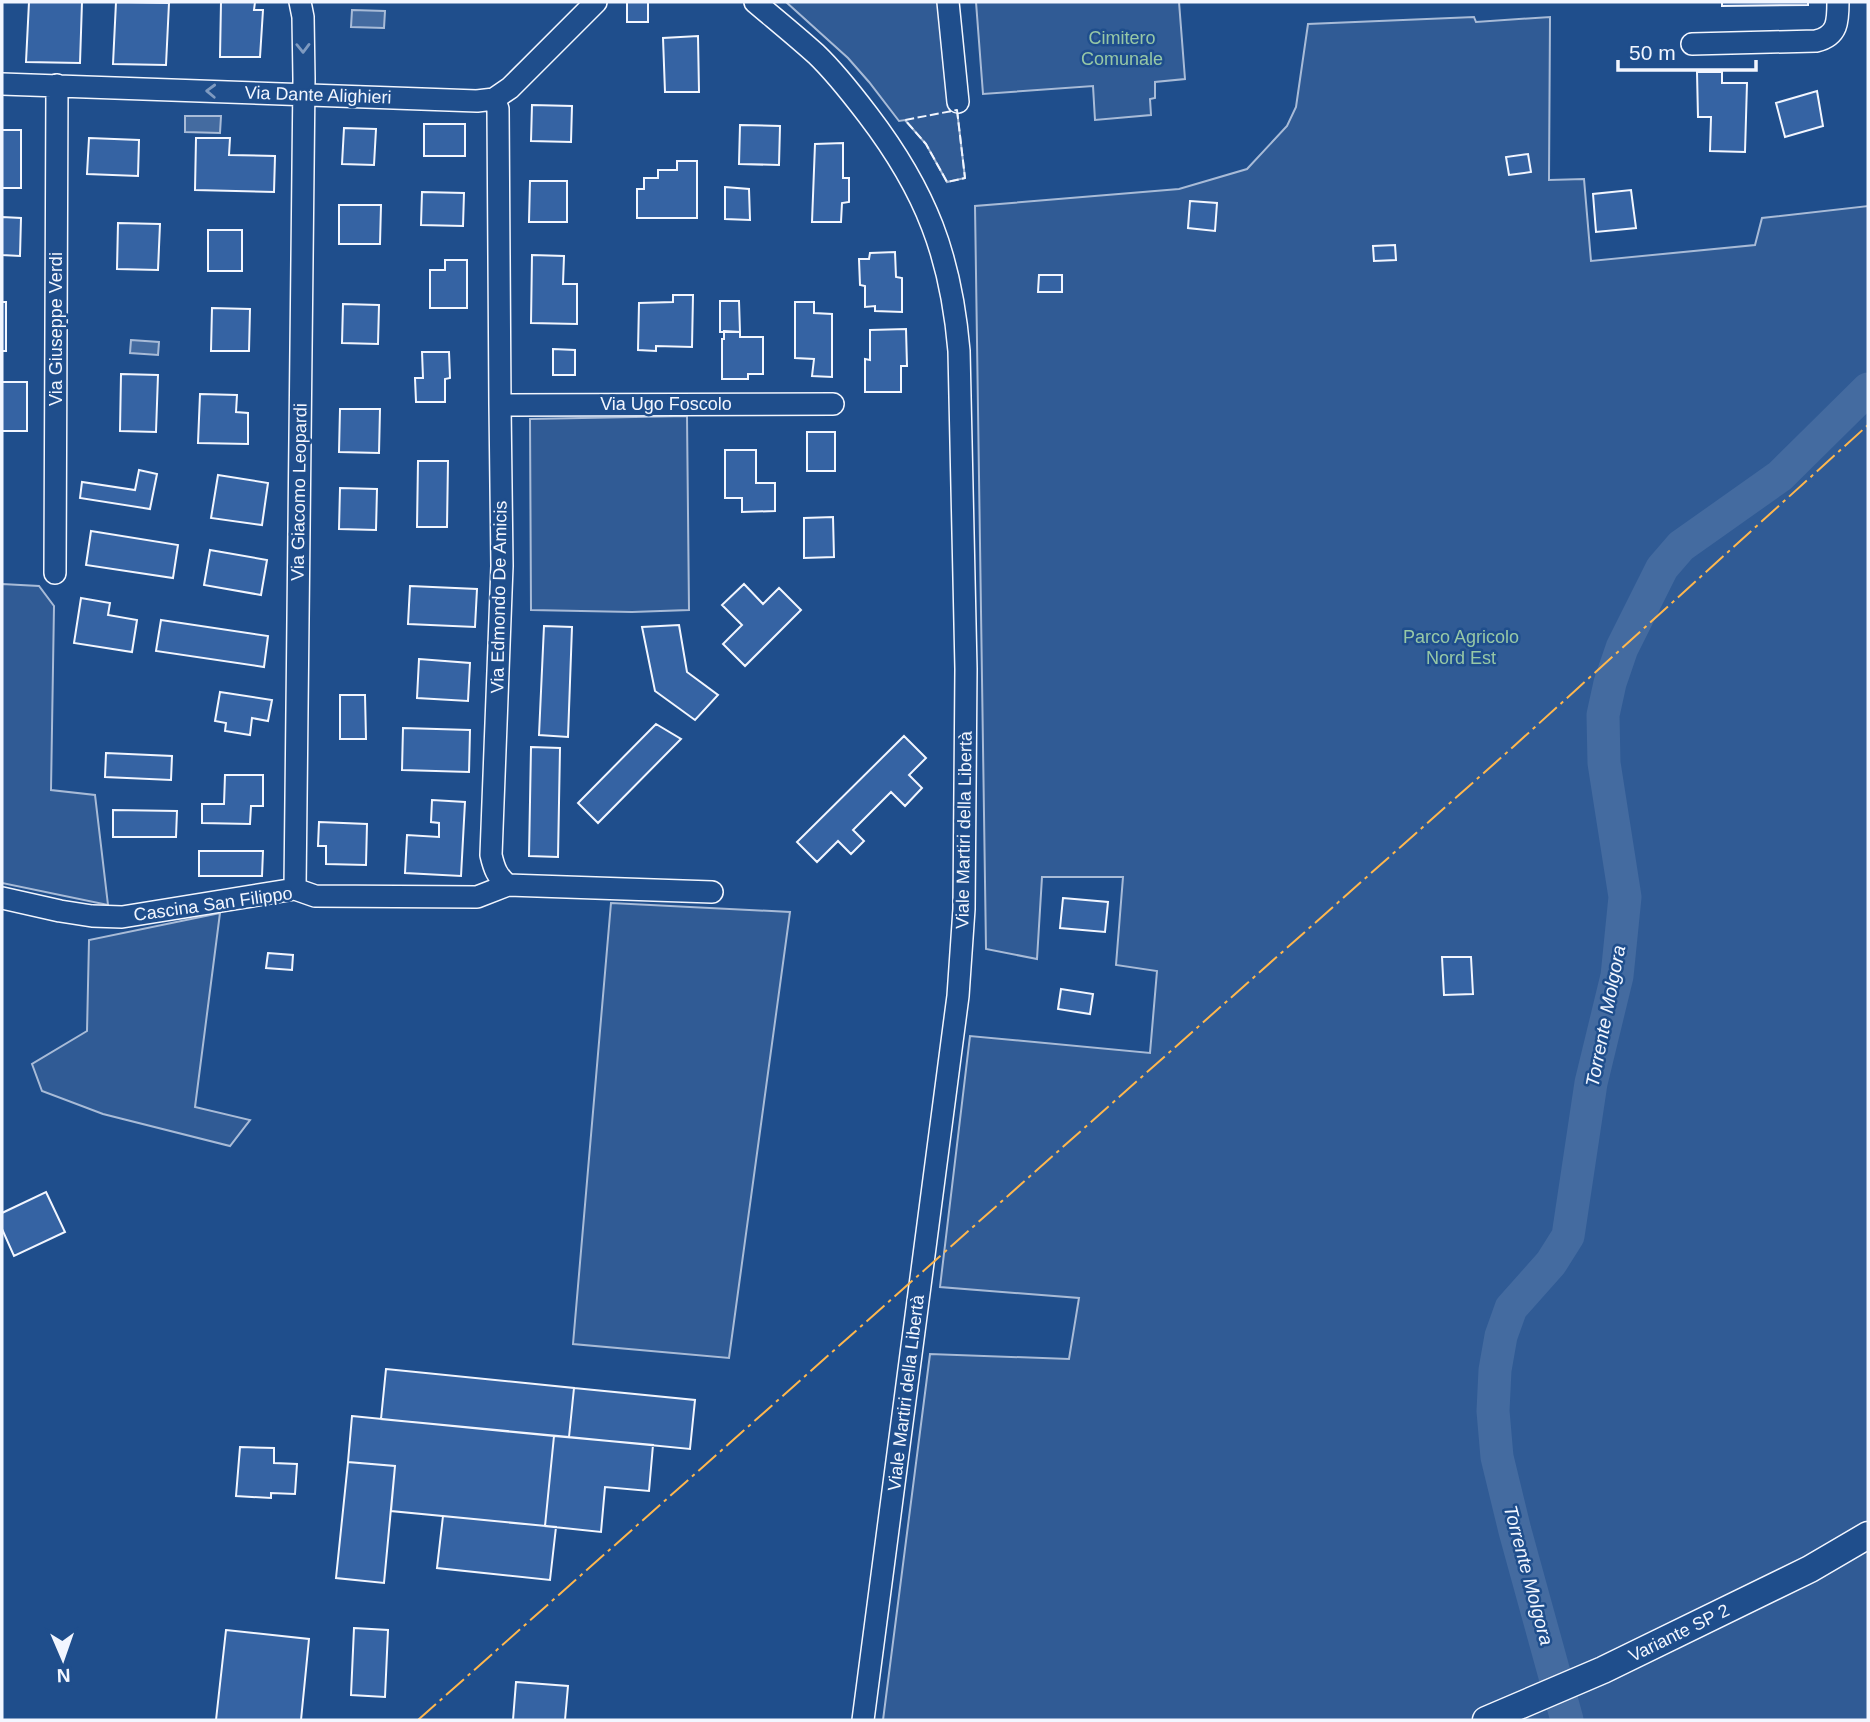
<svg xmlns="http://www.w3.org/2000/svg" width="1870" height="1722" viewBox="0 0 1870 1722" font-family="Arial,sans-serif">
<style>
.green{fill:#305b95;stroke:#a8bbd7;stroke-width:2}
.water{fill:#446ba0;stroke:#a8bbd7;stroke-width:2}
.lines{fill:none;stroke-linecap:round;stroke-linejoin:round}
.river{stroke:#446ba0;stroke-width:33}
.building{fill:#3563a3;stroke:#f2f6ff;stroke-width:2}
.minor-casing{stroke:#f2f6ff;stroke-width:24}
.major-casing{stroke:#f2f6ff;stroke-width:29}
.minor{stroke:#1f4e8c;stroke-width:21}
.major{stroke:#1f4e8c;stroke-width:26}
.fence{stroke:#f2f6ff;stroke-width:2;stroke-dasharray:9 3.5;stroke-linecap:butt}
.power{stroke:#ffb74d;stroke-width:2;stroke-dasharray:24 5 3.5 5;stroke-linecap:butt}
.oneway{stroke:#7e9ac0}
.labels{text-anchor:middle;stroke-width:5;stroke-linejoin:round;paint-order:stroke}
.park-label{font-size:18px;fill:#97c8a6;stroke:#1f4e8c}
.street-label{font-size:18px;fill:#f2f6ff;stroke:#1f4e8c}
.water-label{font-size:19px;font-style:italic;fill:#f2f6ff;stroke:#1f4e8c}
</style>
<rect width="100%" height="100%" fill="#1f4e8c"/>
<path class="green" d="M786,2H939L950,111L957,110L965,178L947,182L926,144L905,120L899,121L869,82L848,58Z
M976,2H1179L1185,79L1155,82V98L1150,99L1151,115L1095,120L1093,86L983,94Z
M1474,17L1476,22L1550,17L1549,180L1584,179L1591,261L1755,245L1762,218L1868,206V1720H883L930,1354L1069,1359L1079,1298L940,1287L970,1036L1150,1053L1157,971L1116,965L1123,877H1042L1037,959L986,949L975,206L1179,189L1247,169L1287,126L1296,107L1308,24Z
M687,416L689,610L632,612L531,610L530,419Z
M2,584L39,586L54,606L51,790L95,795L108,905L2,883Z
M611,903L790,912L729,1358L573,1344Z
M220,913L195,1107L250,1120L230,1146L103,1114L42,1091L32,1064L87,1031L89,940Z"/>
<path class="water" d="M352,10L385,11L384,28L351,27Z
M185,116H221L220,133L185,132Z
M131,340L159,342L158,355L130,353Z"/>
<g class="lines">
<path class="river" d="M1567,1720L1515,1531L1497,1457L1493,1411L1495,1370L1501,1336L1511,1308L1551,1263L1568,1236L1591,1083L1617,976L1625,897L1604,763L1603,715L1610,683L1622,648L1662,568L1681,546L1780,476L1868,389"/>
</g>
<path class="building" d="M29,2H82L80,63L26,62Z
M116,2L169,3L166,65L113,64Z
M221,2H255L254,10H263L260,57H220Z
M627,2H648V22H627Z
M1722,2H1808V5L1722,6Z
M698,36L699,92H665L663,38Z
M1697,72H1722V83H1747L1745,152L1710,151L1711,117H1698Z
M1817,91L1823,126L1785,137L1776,103Z
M532,105L572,106L571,142L531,141Z
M424,124H465V156H424Z
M740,125L780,126L779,165L739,164Z
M344,128L376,129L374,165L342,164Z
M2,130H21V188H2Z
M89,138L139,140L138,176L87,174Z
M196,138H230L229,155L275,156L274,192L195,190Z
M843,143V178H849V202L842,203L841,222H812L815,144Z
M1528,154L1531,172L1509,175L1506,157Z
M677,161H697V218H637V189H644V178H658V170H677Z
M530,181H567V222H529Z
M725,187L749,189L750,220L725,219Z
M1631,190L1636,228L1596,232L1593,194Z
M422,192L464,193L463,226L421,225Z
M1190,201L1217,203L1215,231L1188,228Z
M339,205H381L380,244H339Z
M2,217L21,218L20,256L2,255Z
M118,223L160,224L158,270L117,269Z
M208,230H242V271H208Z
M1395,245L1396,260L1374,261L1373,246Z
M895,252L896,277L902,278V312L875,311V306L865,307V286L860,285L859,259H869L870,253Z
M532,255L564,256L563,284H577V324L531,323Z
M445,260H467V308H430V270H445Z
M1039,275H1062V292H1038Z
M673,295H693L692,347L656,346V351L638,350L639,303L673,302Z
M720,301H739L740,332H720Z
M2,302H6V351H2Z
M795,302H814V313L832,314V377L812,376L814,359L795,358Z
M343,304L379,305L378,344L342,343Z
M212,308L250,309L249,351H211Z
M906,329L907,366H901V392H865V359L870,360V330Z
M724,331L740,332V337H763V374H748V379H722V339H724Z
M553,349L575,350V375H553Z
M422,352H449L450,378L445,379V402H416L415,378H423Z
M121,374L158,375L156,432L120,431Z
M2,382H27V431H2Z
M200,394L237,395L236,412L248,413V444L198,443Z
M340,409H380L379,453L339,452Z
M807,432H835V471H807Z
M725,450H756V483H775V511L742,512V498H725Z
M418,461H448L447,527H417Z
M139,470L157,474L150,509L80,498L82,482L135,490Z
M218,475L268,483L262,525L211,518Z
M340,488L377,489L376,530L339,529Z
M833,517L834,557L804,558V518Z
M91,531L178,545L173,578L86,565Z
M210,550L267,560L261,595L204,585Z
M744,584L763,604L779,588L801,610L745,666L723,644L742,625L722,605Z
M410,586L477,589L475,627L408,624Z
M81,598L110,603L108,615L137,620L132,652L74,643Z
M161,620L268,636L264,667L156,651Z
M679,625L687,672L718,695L695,720L655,691L642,627Z
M544,626L572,627L568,737L539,735Z
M419,659L470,663L468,701L417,698Z
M220,692L272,700L268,721L252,718L250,735L225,731L226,723L215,721Z
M340,695H365L366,739H340Z
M656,724L681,739L598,823L578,803Z
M403,728L470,730L469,772L402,770Z
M904,736L926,758L909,775L922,788L905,806L891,792L853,830L864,841L851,854L838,841L817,862L797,842Z
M531,747L560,748L558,857L529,856Z
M106,753L172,756L171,780L105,777Z
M225,775H263V806H251L250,824L202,823V804H224Z
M432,800L465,802L461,876L405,873L407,835L439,837V823L431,822Z
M113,810L177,811L176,837H113Z
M319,822L367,824L366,865L326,864V846H318Z
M199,851H263L262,876H199Z
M1063,898L1108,902L1105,932L1060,928Z
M268,953L293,955L292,970L266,968Z
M1442,957H1471L1473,994L1444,995Z
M1061,989L1093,994L1090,1014L1058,1009Z
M46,1192L65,1232L14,1256L2,1229V1213Z
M386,1369L574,1388L569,1437L381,1419Z
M574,1388L695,1400L690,1449L569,1437Z
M352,1416L554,1436L545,1526L391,1511L395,1466L348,1462Z
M554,1436L653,1445L649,1491L605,1487L601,1532L545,1526Z
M240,1447L274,1448V1463L297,1464L295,1494L271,1493V1498L236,1496Z
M348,1462L395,1466L384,1583L336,1578Z
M443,1516L556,1527L550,1580L437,1568Z
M354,1628L388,1630L385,1697L351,1695Z
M226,1630L309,1639L301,1720H216Z
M516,1682L568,1686L565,1720H513Z"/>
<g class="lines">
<defs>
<path id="minor" d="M755,2C775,19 796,36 816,54C835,72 852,94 868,115C926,191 951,256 959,351L966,669L964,909L958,996L863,1720
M948,2L958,102
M1692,44L1816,41C1838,36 1838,21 1838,2
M2,84L477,101L494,99L510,88L596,2
M494,99L498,109L500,405L502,566L491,855C494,868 497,877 508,885L712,892
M500,405L833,404
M55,573L57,85
M295,889L304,79L303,17L300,2
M2,898L60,911L92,916L122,917L295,889L315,896L477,897L508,885"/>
<path id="major" d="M1486,1720L1603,1670L1810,1569L1868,1535"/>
</defs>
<use href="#minor" class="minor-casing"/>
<use href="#major" class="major-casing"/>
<use href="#minor" class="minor"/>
<use href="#major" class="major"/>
<path class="fence" d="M957,110L965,178L947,182L926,144L905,120Z"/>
<path class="power" d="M418,1720L1513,747L1868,425"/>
</g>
<defs><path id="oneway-chevron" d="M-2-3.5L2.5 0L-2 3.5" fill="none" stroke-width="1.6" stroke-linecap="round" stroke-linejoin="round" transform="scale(1.75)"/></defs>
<g class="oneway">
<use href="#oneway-chevron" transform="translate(303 48) rotate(89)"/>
<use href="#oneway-chevron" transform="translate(211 91) rotate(-178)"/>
</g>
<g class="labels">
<g class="park-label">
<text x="1122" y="44">Cimitero<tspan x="1122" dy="21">Comunale</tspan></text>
<text x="1461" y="643">Parco Agricolo<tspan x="1461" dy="21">Nord Est</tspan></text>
</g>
<g class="street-label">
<text transform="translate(318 95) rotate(2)" y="6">Via Dante Alighieri</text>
<text transform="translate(56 329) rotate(-90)" y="6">Via Giuseppe Verdi</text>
<text x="666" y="410">Via Ugo Foscolo</text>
<text transform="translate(299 492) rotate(-89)" y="6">Via Giacomo Leopardi</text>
<text transform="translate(499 597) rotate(-89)" y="6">Via Edmondo De Amicis</text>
<text transform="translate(964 830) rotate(-89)" y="6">Viale Martiri della Libertà</text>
<text transform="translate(213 904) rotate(-8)" y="6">Cascina San Filippo</text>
<text transform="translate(906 1393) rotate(-83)" y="6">Viale Martiri della Libertà</text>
<text transform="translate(1679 1633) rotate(-26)" y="6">Variante SP 2</text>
</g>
<g class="water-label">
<text transform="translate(1605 1016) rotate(-79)" y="7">Torrente Molgora</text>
<text transform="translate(1529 1575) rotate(75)" y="7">Torrente Molgora</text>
</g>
</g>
<rect width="1870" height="1722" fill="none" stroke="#f2f6ff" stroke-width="7"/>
<g transform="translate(63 1659) rotate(178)" stroke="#1f4e8c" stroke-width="5" paint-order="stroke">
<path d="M0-5L12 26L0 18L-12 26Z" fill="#f2f6ff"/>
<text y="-10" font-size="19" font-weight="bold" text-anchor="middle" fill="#f2f6ff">N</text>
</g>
<path d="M1618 60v10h138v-10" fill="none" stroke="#f2f6ff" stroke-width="3.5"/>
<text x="1629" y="60" font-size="21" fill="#f2f6ff" stroke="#1f4e8c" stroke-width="5" paint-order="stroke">50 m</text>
</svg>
